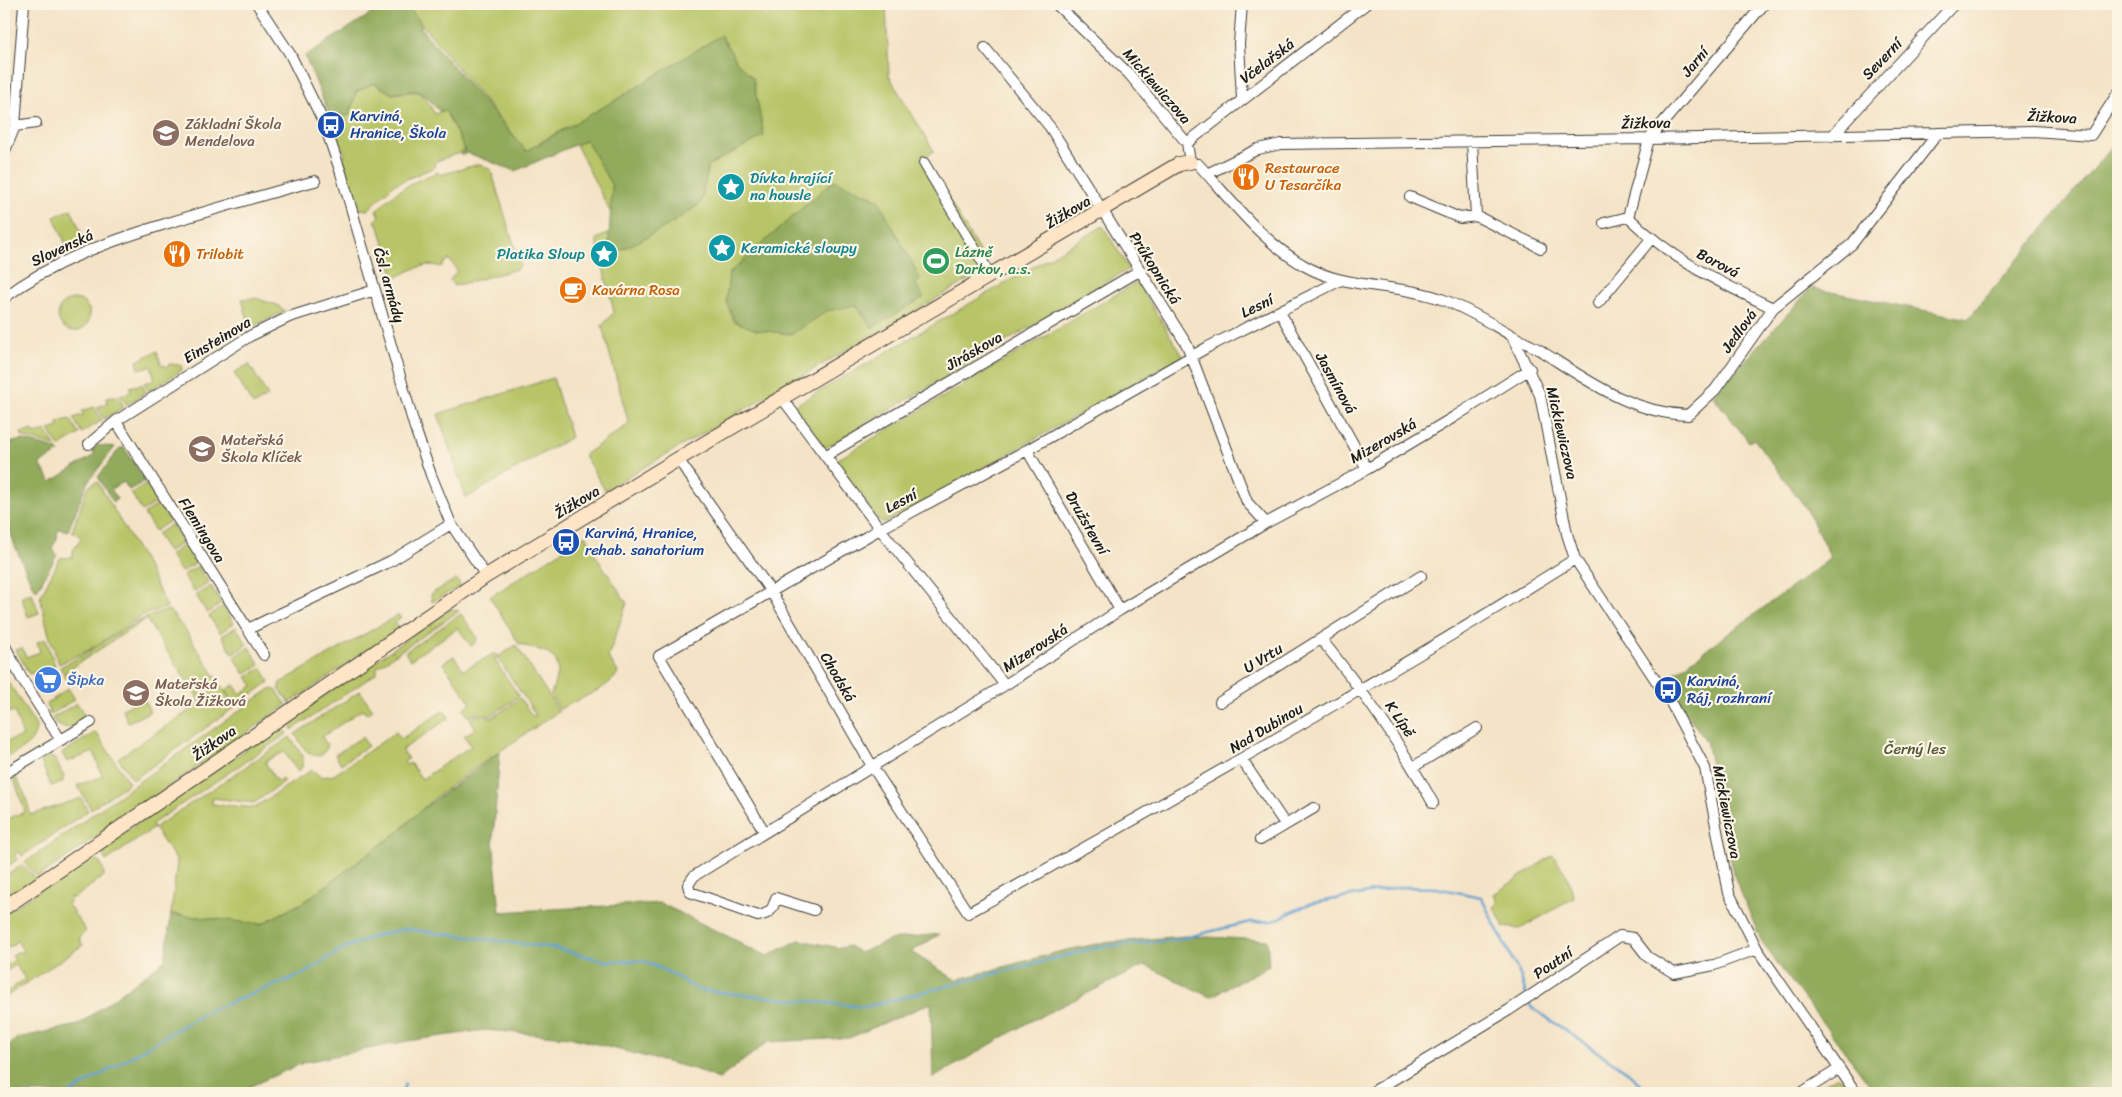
<svg xmlns="http://www.w3.org/2000/svg" width="2122" height="1097" viewBox="0 0 2122 1097" font-family="Sriracha,sans-serif">
<style>
.green{fill:#b7c567;stroke:#6a7042}
.forest{fill:#91aa5c;stroke:#56633c}
.lines{fill:none;stroke-linecap:round;stroke-linejoin:round}
.stream{stroke:#5ea0d2;stroke-width:2.5}
.street-casing{stroke:#3c3a36;stroke-width:12}
.secondary-casing{stroke:#3c3a36;stroke-width:16}
.street{stroke:#fff;stroke-width:10}
.secondary{stroke:#fde5c5;stroke-width:14}
.labels{text-anchor:middle;stroke-width:4.5;stroke-linejoin:round;paint-order:stroke}
.street-label{font-size:15px;fill:#1c1c1c;stroke:#fcf5e5}
.transit-label{font-size:15px;fill:#164399;stroke:#fcf5e5;text-anchor:start}
.education-label{font-size:15px;fill:#785e54;stroke:#fcf5e5;text-anchor:start}
.food-label{font-size:15px;fill:#c56008;stroke:#fcf5e5;text-anchor:start}
.culture-label{font-size:15px;fill:#0d838f;stroke:#fcf5e5;text-anchor:start}
.leisure-label{font-size:15px;fill:#27864d;stroke:#fcf5e5;text-anchor:start}
.shop-label{font-size:15px;fill:#366cbe;stroke:#fcf5e5;text-anchor:start}
.park-label{font-size:15px;fill:#525736;stroke:#fcf5e5}
</style>
<rect width="100%" height="100%" fill="#fcf5e5"/>
<filter id="ink" filterUnits="userSpaceOnUse"><feTurbulence type="fractalNoise" baseFrequency=".02" numOctaves="2"/><feDisplacementMap in="SourceGraphic" scale="10" xChannelSelector="R" yChannelSelector="G"/><feConvolveMatrix kernelMatrix="1 2 1 2 8 2 1 2 1" color-interpolation-filters="sRGB"/></filter>
<filter id="wash" filterUnits="userSpaceOnUse"><feTurbulence type="fractalNoise" baseFrequency=".0096" numOctaves="4" result="noise"/><feDisplacementMap in="SourceGraphic" scale="20" xChannelSelector="R" yChannelSelector="G"/><feGaussianBlur stdDeviation="1.12" result="paint"/><feColorMatrix in="noise" values="0 0 0 0 0 0 0 0 0 0 0 0 0 0 0 0 0 1.4 0 .05"/><feComposite in="paint" operator="in"/></filter>
<g filter="url(#wash)">
<rect width="100%" height="100%" fill="#f4e3c6"/>
<path class="green" d="M405,4H749L758,13L774,4H886L889,76L934,151L924,158L989,268L605,490L584,455L629,424L602,326L614,312L596,239L619,229L567,127L526,151Z
M374,83L392,94C421,90 420,88 435,114L445,109L465,151L434,162L435,167L393,185L368,210L359,209L343,158L345,155L330,117L339,114L348,116L351,113L356,92Z
M479,164L491,170L520,265L517,269L454,286L450,280L457,271L450,260H447L441,267C425,261 409,271 395,278L379,227L375,221L380,216L376,211C396,190 412,182 438,172L440,175Z
M71,209L85,241L68,249L54,217Z
M1103,226L1129,269L825,448L794,406Z
M1137,282L1183,356L887,522H880L835,461Z
M255,298L277,305L285,311L250,328L242,299Z
M58 315a16 16 0 1 1 32 0a16 16 0 1 1-32 0Z
M157,351L161,364L168,367L169,364L181,365L182,370L149,391L144,383L155,380L151,366L139,369L137,361Z
M249,364L268,396L253,405L234,373Z
M553,378L571,437L466,498L438,414Z
M142,384L146,392L127,405L120,395L131,392L130,387Z
M118,396L124,407L104,419L97,407L107,404L106,398Z
M94,407L102,420L82,433L73,418L83,415L82,411Z
M70,419L79,434L59,447L49,430L59,427L58,422Z
M33,430L34,434L46,431L55,446L23,437L21,433Z
M97,481L148,568L167,607L143,615L89,650L59,664L49,635L40,597L60,558L73,557V550L82,538L72,531L88,487Z
M147,484L158,502L142,511L131,493Z
M159,504L170,521L155,531L144,514Z
M172,524L183,542L168,552L157,534Z
M586,535L596,556L627,603L608,657L618,672C613,687 574,701 560,709L551,695L558,671L556,660L546,652L519,644L490,597Z
M184,545L196,563L181,572L170,555Z
M198,566L209,583L194,592L183,575Z
M456,579L461,586L432,602L431,594Z
M211,586L222,603L207,613L196,595Z
M32,593L39,613L28,617L21,596Z
M223,606L234,623L220,633L209,616Z
M451,609L459,611L377,667V673L292,730L290,719L391,650L393,652L392,649L429,624L431,626V623Z
M169,610L186,631L235,707L133,780L118,758L201,703L146,619L65,672L70,681L68,682L60,667C98,650 129,619 169,610Z
M461,614L477,637L476,642L471,646L458,628L410,660L405,652Z
M398,615L401,617L395,623L398,627L390,635L290,703L279,689L280,683Z
M236,627L247,644L233,654L222,636Z
M46,639L55,666L29,674L16,650L22,648L26,657L40,652L37,642Z
M516,645L559,711L468,773L432,800L398,832L304,902L261,924L171,914L177,861L154,828L106,861C102,855 102,851 106,845L278,727L283,728L288,733L152,824L154,828L290,737L303,756L302,767L298,772L284,752L266,761V764L277,782L282,779L284,782L254,803L213,798L212,804L257,808L258,805L312,770L321,777L334,775L396,732L401,739L444,710L449,718L402,750L408,759L404,762L406,765L410,763L422,779L471,746L464,736L476,728L470,719L476,715L492,718L520,698L532,716L536,715L497,657L494,659L519,696L491,716L476,713L469,717L463,709L471,703L443,663L454,656L463,670L495,653L498,657Z
M249,647L260,665L245,674L234,657Z
M262,668L269,682L236,706L226,690L234,685L240,694L253,686L247,677Z
M9,683L36,726C36,745 19,750 5,759L4,742L23,736L14,711L4,714V687Z
M68,688L75,699L50,715L47,704Z
M270,689L276,690L287,705L38,877L24,863Z
M360,691L373,710L367,714L363,709L322,737L328,746L322,755C308,759 302,745 295,734Z
M144,699L150,712L128,722L122,709Z
M77,703L87,719C74,727 62,734 52,718Z
M96,732L129,783L91,809L77,785L102,777L94,752L67,762L62,753Z
M362,737L368,746L341,764L335,755Z
M45,755L55,759L64,777L62,783L51,786L40,759Z
M15,775L25,795L31,815L81,798L88,811L22,856L19,852L15,854L18,859L4,869V839L8,845L10,843L4,833V820L25,812L13,776Z
M1553,855L1568,877L1574,898L1520,929L1504,927L1494,907L1498,903L1494,894Z
M88,857C97,857 105,866 104,876L74,898L70,897V901L67,903L86,931L79,938L83,945L4,998V994L25,979L16,965L4,973V967L15,960L12,955L17,952H24L16,939L15,943L7,948L4,943V914Z
M22,865L36,878L4,900V877Z
M1836,1077L1840,1078L1849,1093H1808Z"/>
<path class="forest" d="M386,4H405L420,21L422,30L526,151L619,98L721,35L737,62L753,78L764,136L709,165L701,203C672,225 641,241 608,256L612,186L586,140L515,171L468,153L461,155L460,153L465,150L445,110L440,112C419,88 422,89 392,94L374,83L356,92L351,113L348,116L329,114L305,56Z
M2118,139V1093H1876L1762,943L1733,873L1706,741L1664,681L1831,558L1806,508L1754,439L1749,442L1713,396L1811,288L1968,319Z
M834,180L878,199L920,278L916,284L924,297L872,328L856,305L827,311L792,334L756,330L734,321L726,301L729,273Z
M22,440L57,449L59,452L40,464L51,482L94,455L93,445L115,447L87,483L68,531L58,529L57,539L52,548L57,555L37,590L33,587L15,546L4,512V444Z
M124,447L145,481L129,490L124,482L111,489L117,499L113,502L98,477L119,449Z
M500,752L493,840L500,912L660,903L741,943V945L768,956L799,940L840,948L849,946L860,953L893,939L940,934L911,952L956,980L1062,951L1102,943L1185,936L1267,940L1269,966L1210,997L1145,965L1029,1022L933,1078L931,1003L849,1038L768,1042L719,1079L694,1069L569,1037L485,1030L407,1041L305,1062L235,1093H4V1050L17,1038L78,1025L165,960L171,914L261,924L304,902L398,832L421,810Z"/>
<g class="lines">
<path class="stream" d="M1528,1000L1531,1007L1629,1073L1648,1093
M70,1093L206,1012L305,973L342,949L378,935L406,929L554,948L605,961H643L672,974L698,990L865,1007L1099,947L1175,940L1250,922L1273,921L1309,904L1400,887L1437,888L1481,897L1521,977L1526,995
M402,1093L405,1084"/>
</g>
</g>
<g filter="url(#ink)">
<g class="lines">
<defs>
<path id="street" d="M257,4L290,54L324,123L341,173L415,428L431,475L451,524L486,576
M1056,4L1129,74L1187,143L1190,162L1198,164C1231,200 1262,242 1305,266C1347,290 1399,283 1444,300C1473,311 1497,328 1524,342C1531,346 1538,348 1544,353C1590,382 1632,413 1688,415L1715,390L1773,308L1852,244L1938,133
M1242,4L1239,44L1242,98
M1764,4L1649,139L1628,217C1674,261 1717,281 1773,308
M985,48L1050,127L1187,345L1247,502L1266,523
M15,126L36,123
M1832,136L1954,4
M1187,143L1366,4
M4,153L15,126L24,4
M924,163L985,266
M1207,174L1258,149L1281,144L1649,139L2033,131L2091,135L2118,93
M1410,197L1460,218L1476,216L1472,142
M1476,216L1541,248
M1604,223L1628,217
M4,298C52,261 108,242 165,224C215,209 265,194 315,181
M1598,303L1651,239
M1280,312L1367,469
M1512,336L1540,395L1567,534L1575,559L1671,703L1705,768L1729,893L1757,949L1856,1093
M782,398L880,529L1005,685
M116,421L264,655
M89,444L116,421L250,336L289,317L375,290
M1027,450L1120,610
M825,456L1139,271
M678,459L772,593L872,766L968,913C1172,799 1376,684 1575,559
M248,629L391,561L451,524
M1321,639C1363,691 1401,744 1433,803
M4,644L22,679L60,739
M1220,702L1421,576
M1242,760L1285,824
M1413,767L1477,728
M4,774L91,722
M764,831L659,656L880,529L1027,450L1208,347L1341,280
M1260,840L1314,808
M814,910L776,898C773,909 770,914 758,916L690,892L688,885L694,876L1005,685L1120,610L1266,523L1367,469L1454,417L1530,369
M1371,1093L1509,1010L1620,936L1633,938L1648,957L1674,973L1714,965L1757,949
M1801,1093L1839,1069"/>
<path id="secondary" d="M4,908L486,576L678,459L1179,164L1190,162"/>
</defs>
<use href="#street" class="street-casing"/>
<use href="#secondary" class="secondary-casing"/>
<use href="#street" class="street"/>
<use href="#secondary" class="secondary"/>
</g>
</g>
<defs>
<symbol id="bus-disc" viewBox="-11 -11 22 22"><circle r="9.5" fill="#1a4fb4" stroke="#fcf5e5"/><path d="M-5-6H5V4H4V6H2V4H-2V6H-4V4H-5ZM-3.5-4V0h7V-4ZM-3.5 1.2v1.5H-2V1.2ZM2 1.2v1.5H3.5V1.2Z" fill="#fff"/></symbol>
<symbol id="school-disc" viewBox="-11 -11 22 22"><circle r="9.5" fill="#8d6e63" stroke="#fcf5e5"/><path d="M0-5L7-2L0 1L-7-2ZM-4 1L0 2.5L4 1V4Q0 6-4 4Z" fill="#fff"/></symbol>
<symbol id="restaurant-disc" viewBox="-11 -11 22 22"><circle r="9.5" fill="#e8710a" stroke="#fcf5e5"/><path d="M-5-6h1v4h1v-4h1v4h1v-4h1v5L-1.5 .5V6h-2V.5L-5-1ZM5-6V6H3V1.5H1.5Q1.5-4 5-6Z" fill="#fff"/></symbol>
<symbol id="sight-disc" viewBox="-11 -11 22 22"><circle r="9.5" fill="#0f9aa8" stroke="#fcf5e5"/><path d="M0-6L1.8-2.2L6-1.7L2.9 1.2L3.7 5.4L0 3.3L-3.7 5.4L-2.9 1.2L-6-1.7L-1.8-2.2Z" fill="#fff"/></symbol>
<symbol id="stadium-disc" viewBox="-11 -11 22 22"><circle r="9.5" fill="#2e9e5b" stroke="#fcf5e5"/><path d="M0-5a6.5 5 0 1 0 0 10a6.5 5 0 1 0 0-10ZM-3.5-1.8h7v3.6h-7Z" fill="#fff"/></symbol>
<symbol id="cafe-disc" viewBox="-11 -11 22 22"><circle r="9.5" fill="#e8710a" stroke="#fcf5e5"/><path d="M-5.5-4.5H6V0H3Q3 3.5 0 3.5H-2.5Q-5.5 3.5-5.5 0ZM3-3.2v2h1.7v-2ZM-6 4.5H4V6H-6Z" fill="#fff"/></symbol>
<symbol id="supermarket-disc" viewBox="-11 -11 22 22"><circle r="9.5" fill="#3f7fe0" stroke="#fcf5e5"/><path d="M-6-5.5h2.5l.6 2H6L4.5 2H-2.5L-4.4-4H-6ZM-1.5 3.2a1.3 1.3 0 1 0 .1 0ZM3 3.2a1.3 1.3 0 1 0 .1 0Z" fill="#fff"/></symbol>
</defs>
<g fill-rule="evenodd">
<use href="#bus-disc" x="315" y="109" width="32" height="32"/>
<use href="#school-disc" x="150" y="117" width="32" height="32"/>
<use href="#restaurant-disc" x="1230" y="161" width="32" height="32"/>
<use href="#sight-disc" x="715" y="171" width="32" height="32"/>
<use href="#sight-disc" x="706" y="232" width="32" height="32"/>
<use href="#restaurant-disc" x="161" y="238" width="32" height="32"/>
<use href="#sight-disc" x="588" y="238" width="32" height="32"/>
<use href="#stadium-disc" x="920" y="245" width="32" height="32"/>
<use href="#cafe-disc" x="557" y="274" width="32" height="32"/>
<use href="#school-disc" x="186" y="433" width="32" height="32"/>
<use href="#bus-disc" x="550" y="526" width="32" height="32"/>
<use href="#supermarket-disc" x="32" y="664" width="32" height="32"/>
<use href="#bus-disc" x="1652" y="674" width="32" height="32"/>
<use href="#school-disc" x="120" y="677" width="32" height="32"/>
</g>
<g class="labels">
<g class="street-label">
<text transform="translate(1882 59) rotate(-46)" y="5">Severní</text>
<text transform="translate(1267 61) rotate(-37)" y="5">Včelařská</text>
<text transform="translate(1695 62) rotate(-50)" y="5">Jarní</text>
<text transform="translate(1157 86) rotate(49)" y="5">Mickiewiczova</text>
<text transform="translate(2052 117) rotate(3)" y="5">Žižkova</text>
<text transform="translate(1646 123) rotate(-1)" y="5">Žižkova</text>
<text transform="translate(1068 212) rotate(-31)" y="5">Žižkova</text>
<text transform="translate(62 248) rotate(-25)" y="5">Slovenská</text>
<text transform="translate(1718 263) rotate(28)" y="5">Borová</text>
<text transform="translate(1155 268) rotate(58)" y="5">Průkopnická</text>
<text transform="translate(389 285) rotate(74)" y="5">Čsl. armády</text>
<text transform="translate(1257 306) rotate(-26)" y="5">Lesní</text>
<text transform="translate(1739 331) rotate(-54)" y="5">Jedlová</text>
<text transform="translate(217 340) rotate(-31)" y="5">Einsteinova</text>
<text transform="translate(974 351) rotate(-30)" y="5">Jiráskova</text>
<text transform="translate(1336 383) rotate(61)" y="5">Jasmínová</text>
<text transform="translate(1562 433) rotate(77)" y="5">Mickiewiczova</text>
<text transform="translate(1383 441) rotate(-30)" y="5">Mizerovská</text>
<text transform="translate(901 501) rotate(-28)" y="5">Lesní</text>
<text transform="translate(577 502) rotate(-31)" y="5">Žižkova</text>
<text transform="translate(1087 523) rotate(60)" y="5">Družstevní</text>
<text transform="translate(202 530) rotate(58)" y="5">Flemingova</text>
<text transform="translate(1035 648) rotate(-33)" y="5">Mizerovská</text>
<text transform="translate(1263 658) rotate(-32)" y="5">U Vrtu</text>
<text transform="translate(838 677) rotate(60)" y="5">Chodská</text>
<text transform="translate(1400 719) rotate(56)" y="5">K Lípě</text>
<text transform="translate(1266 728) rotate(-31)" y="5">Nad Dubinou</text>
<text transform="translate(214 743) rotate(-35)" y="5">Žižkova</text>
<text transform="translate(1727 812) rotate(79)" y="5">Mickiewiczova</text>
<text transform="translate(1553 963) rotate(-34)" y="5">Poutní</text>
</g>
<g class="transit-label">
<text x="350" y="121">Karviná,<tspan x="350" dy="17">Hranice, Škola</tspan></text>
<text x="585" y="538">Karviná, Hranice,<tspan x="585" dy="17">rehab. sanatorium</tspan></text>
<text x="1687" y="686">Karviná,<tspan x="1687" dy="17">Ráj, rozhraní</tspan></text>
</g>
<g class="education-label">
<text x="185" y="129">Základní Škola<tspan x="185" dy="17">Mendelova</tspan></text>
<text x="221" y="445">Mateřská<tspan x="221" dy="17">Škola Klíček</tspan></text>
<text x="155" y="689">Mateřská<tspan x="155" dy="17">Škola Žižková</tspan></text>
</g>
<g class="food-label">
<text x="1265" y="173">Restaurace<tspan x="1265" dy="17">U Tesarčíka</tspan></text>
<text x="196" y="259">Trilobit</text>
<text x="592" y="295">Kavárna Rosa</text>
</g>
<g class="culture-label">
<text x="750" y="183">Dívka hrající<tspan x="750" dy="17">na housle</tspan></text>
<text x="741" y="253">Keramické sloupy</text>
<text x="585" y="259" text-anchor="end">Platika Sloup</text>
</g>
<g class="leisure-label">
<text x="955" y="257">Lázně<tspan x="955" dy="17">Darkov, a.s.</tspan></text>
</g>
<g class="shop-label">
<text x="67" y="685">Šipka</text>
</g>
<g class="park-label">
<text x="1915" y="754">Černý les</text>
</g>
</g>
<rect width="2122" height="1097" fill="none" stroke="#fcf5e5" stroke-width="20"/>
</svg>
